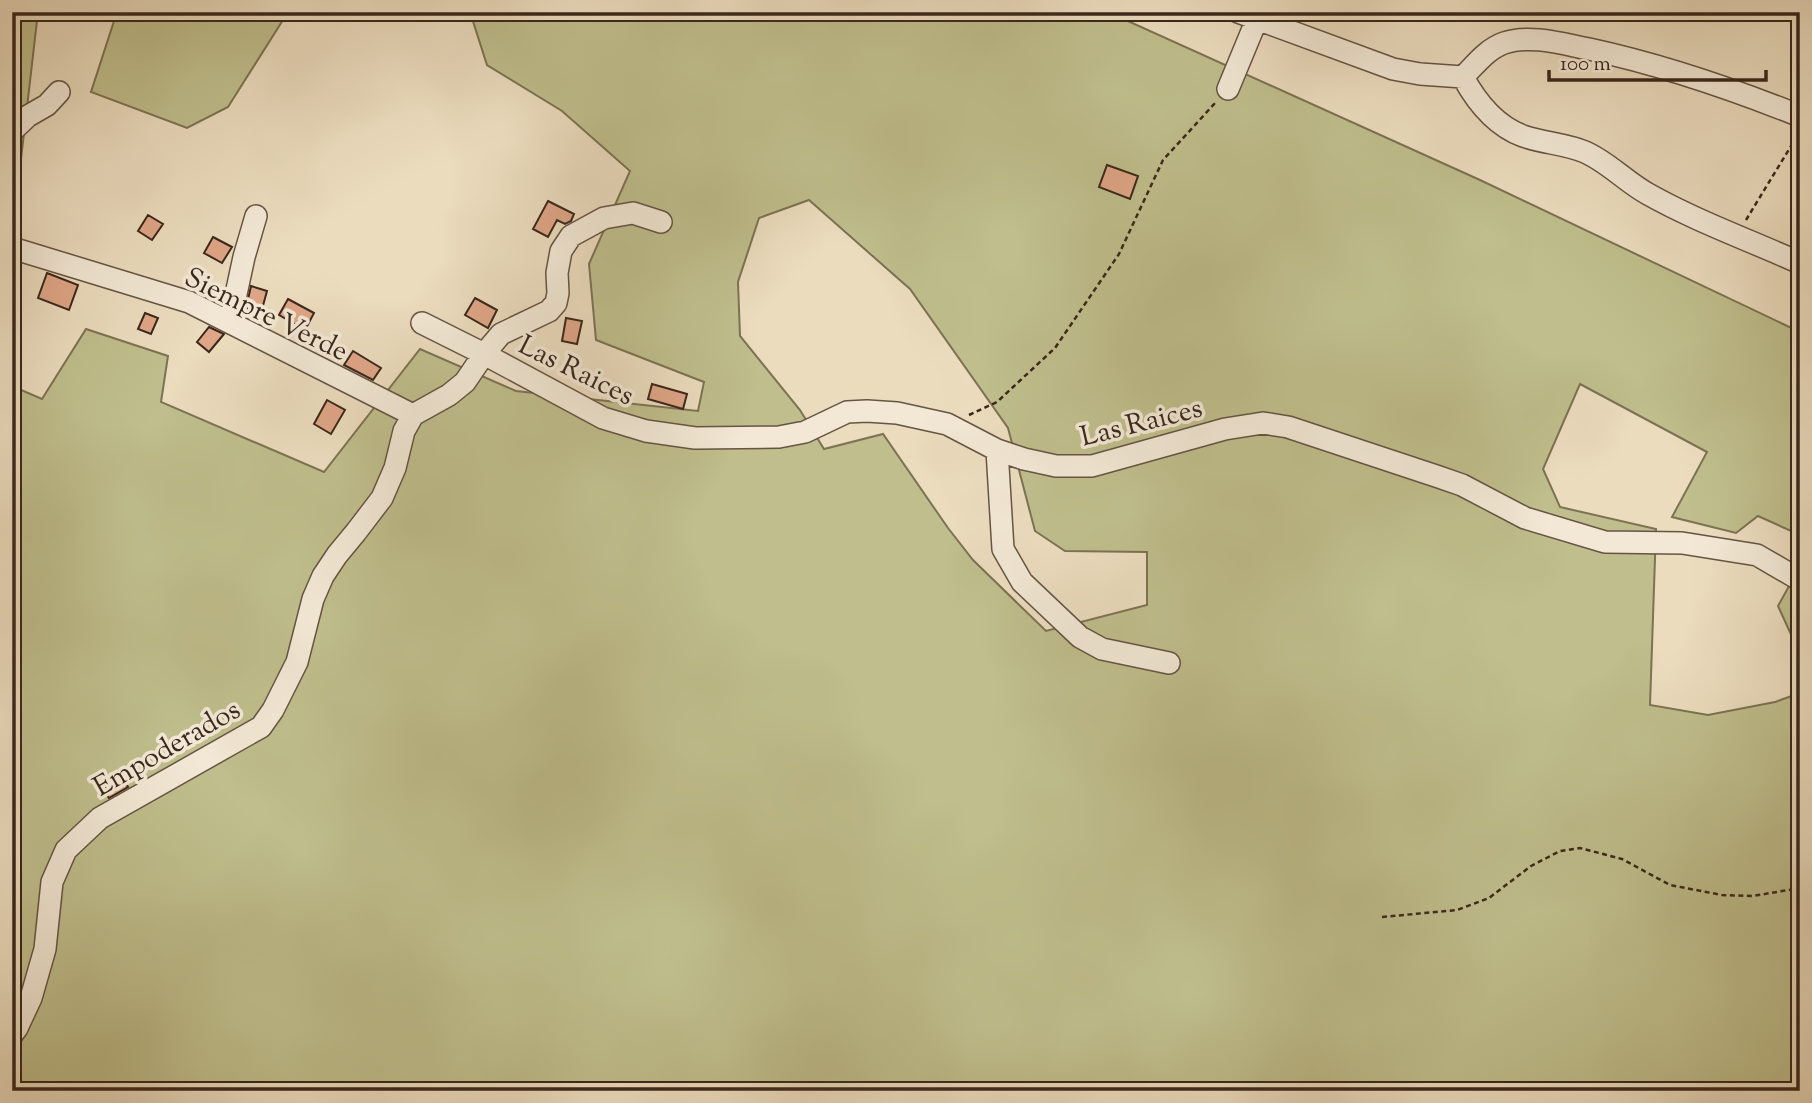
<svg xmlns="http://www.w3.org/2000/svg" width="1812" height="1103" viewBox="0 0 1812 1103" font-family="'Sorts Mill Goudy',serif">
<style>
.green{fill:#bfbe8c;stroke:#7c7254;stroke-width:2;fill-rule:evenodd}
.building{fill:#dfa687;stroke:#3a271c;stroke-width:2}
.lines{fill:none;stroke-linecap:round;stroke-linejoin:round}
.minor-casing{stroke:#665444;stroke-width:24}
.path{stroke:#3a271c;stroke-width:2.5;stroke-dasharray:5 3.5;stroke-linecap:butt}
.minor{stroke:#f2e8d5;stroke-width:21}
.labels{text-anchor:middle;stroke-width:7;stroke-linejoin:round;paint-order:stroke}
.street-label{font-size:28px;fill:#3a271c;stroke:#f2e8d5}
</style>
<rect width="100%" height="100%" fill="#ebdcbe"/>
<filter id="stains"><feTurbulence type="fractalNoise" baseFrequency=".00286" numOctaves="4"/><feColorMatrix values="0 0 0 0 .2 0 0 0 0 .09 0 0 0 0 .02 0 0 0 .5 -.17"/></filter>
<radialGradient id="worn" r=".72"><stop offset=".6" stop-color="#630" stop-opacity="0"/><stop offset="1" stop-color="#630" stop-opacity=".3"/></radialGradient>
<path class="green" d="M12,12H38L15,211L12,212Z
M203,12H288L228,107L187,128L91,92L115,18H200Z
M470,12H1108L1480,180L1800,332V535L1758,516L1736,533L1672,517L1707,452L1580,384L1543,469L1560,507L1656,529L1650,705L1708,715L1775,702L1800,693V1091H12V386L42,399L86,329L168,356L161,402L324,472L420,349L516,391L698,411L704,382L596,340L589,264L630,171L562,111L487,65ZM809,200L910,289L1008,428L1035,531L1065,551L1147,552V605L1046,631L973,560L948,528L883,434L824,449L800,410L740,336L738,282L759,218Z
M1800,566V654L1778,606Z"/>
<path class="building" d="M1107,165L1138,176L1130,199L1099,187Z
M548,201L574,214L571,221L565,224L557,220L548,237L533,229Z
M148,215L163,224L152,240L138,231Z
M213,237L232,247L222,263L204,253Z
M47,273L78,285L69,310L38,298Z
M251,286L267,291L261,313L246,308Z
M475,298L497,310L488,328L465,315Z
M288,299L314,313L305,330L279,315Z
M145,313L158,318L151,334L138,329Z
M566,318L582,321L577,344L562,341Z
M209,327L224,334L209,352L197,342Z
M353,351L381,368L373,380L344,365Z
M652,384L687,394L683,409L648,399Z
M327,400L345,410L331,434L314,424Z
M121,777L128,787L109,798L103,790Z"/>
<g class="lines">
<defs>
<path id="minor" d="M1238,12L1393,69L1420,74L1463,77C1475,65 1487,49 1504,43C1530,34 1563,44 1589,49C1663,65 1730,88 1800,116
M1463,77C1476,101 1496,126 1523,136C1543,143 1566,144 1585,152C1608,162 1626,182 1648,194C1696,221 1749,240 1800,263
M1228,89L1257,19
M12,131L28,116L47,105L59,92
M12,248L189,302L413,415
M230,322L244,257L256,216
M422,323L484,354L603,418L646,431L695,438L779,437L805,432L847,412L867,411L897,413L947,424L997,450L1024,459L1056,466H1092L1225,429L1263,423L1288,427L1439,477L1462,485L1525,518L1605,542L1682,543L1757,555L1800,580
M997,450L1003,549L1022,582L1080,637L1102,649L1169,663
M12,1035L17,1028L31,998L45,949L52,882L66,850L100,818L261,727L273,710L297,662L313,599L323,576L337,555L356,532L382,498L395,468L404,431L413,415L449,395L465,382L484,354L501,334L549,311L556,303L558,293L557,273L561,251L571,236L604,218L633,213L661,222"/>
</defs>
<use href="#minor" class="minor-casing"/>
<path class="path" d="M1746,220L1799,133
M969,415L997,402L1055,348L1119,254L1163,160L1216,102
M1382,917L1457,910L1489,898L1531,866L1560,851L1580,848L1622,859L1670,885L1722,895L1753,896L1800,888"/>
<use href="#minor" class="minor"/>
</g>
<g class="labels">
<g class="street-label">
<text transform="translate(267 313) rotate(26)" y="10">Siempre Verde</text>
<text transform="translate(577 369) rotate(26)" y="10">Las Raices</text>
<text transform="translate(1141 421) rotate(-14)" y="10">Las Raices</text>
<text transform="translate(166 747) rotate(-30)" y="10">Empoderados</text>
</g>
</g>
<rect width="1812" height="1103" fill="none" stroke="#ebdcbe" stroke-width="42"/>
<rect x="14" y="14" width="1784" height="1075" fill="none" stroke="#3a271c" stroke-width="3.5"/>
<rect x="21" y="21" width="1770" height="1061" fill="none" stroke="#3a271c" stroke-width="2"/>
<path d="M1549 70v10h217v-10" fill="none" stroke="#3a271c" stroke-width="3.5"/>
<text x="1560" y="70" font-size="21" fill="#3a271c" stroke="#f2e8d5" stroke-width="5" paint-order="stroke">100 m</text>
<rect width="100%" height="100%" filter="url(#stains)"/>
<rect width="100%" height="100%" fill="url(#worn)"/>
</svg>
